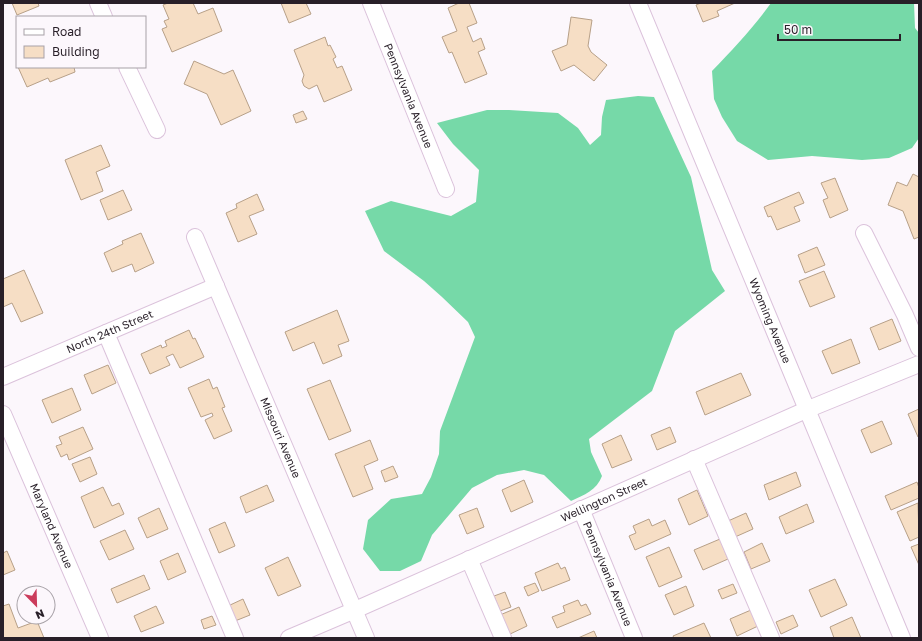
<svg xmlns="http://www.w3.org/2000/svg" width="922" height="641" viewBox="0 0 922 641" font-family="'Golos Text',sans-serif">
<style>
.forest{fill:#76d9a8}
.building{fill:#f6dec5;stroke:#b7a088}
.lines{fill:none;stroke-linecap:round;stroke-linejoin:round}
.minor-casing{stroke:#dbc2db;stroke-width:18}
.minor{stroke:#fff;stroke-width:16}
.labels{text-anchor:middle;stroke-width:3;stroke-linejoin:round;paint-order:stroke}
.street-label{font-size:11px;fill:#281f28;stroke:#fcf7fc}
</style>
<rect width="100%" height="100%" fill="#fcf7fc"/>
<path class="forest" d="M771,3H914L915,28L919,33V138L912,148L889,158L862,160L812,156L768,160L737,141L722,117L714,99L712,71C733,49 753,28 771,3Z
M638,96L654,97L691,177L712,270L725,291L675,331L652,391L589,439L591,452L602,476C597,490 584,495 571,501L544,475L524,470L497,475L472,488L432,535L421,561L400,571H380L363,549L368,520L391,499L422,494L431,477L439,454L440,431L475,337L468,322L442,297L424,281L384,251L365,211L391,201L451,216L476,202L479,170L453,144L437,123L487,110H509L558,113L578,128L590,145L601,135L602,117L606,100Z"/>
<path class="building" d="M12,3H38L39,6L17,15Z
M168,3H193L198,14L213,8L222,31L172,52L162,29L167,27L164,21L169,19L163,5Z
M281,3H306L311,14L289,23Z
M459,3H469L477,23L467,27L473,42L481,38L485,49L478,52L487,74L465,83L452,52L449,53L442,37L457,31L448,8Z
M701,3H735L717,11L719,16L703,22L696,5Z
M571,17L592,20L588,46L591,52L607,65L594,81L574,65L561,71L552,51L567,45Z
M325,37L328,46L330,45L336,57L333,59L337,68L342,66L352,90L324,102L317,85L309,89L304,86L302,81L304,75L294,50Z
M194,61L224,74L233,70L251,111L221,125L207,94L184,84Z
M18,67H74L75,72L50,82L48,78L27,87Z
M303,111L307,119L296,123L293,115Z
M101,145L110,166L96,172L103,191L81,200L65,160Z
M913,174L919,177V237L914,239L903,211L888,205L897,182L907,186Z
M835,178L848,210L830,218L823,200L828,198L821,183Z
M123,190L132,210L108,220L100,200Z
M799,192L804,203L794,207L800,221L777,230L771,216L768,217L764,207Z
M257,194L264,210L249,216L257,234L238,242L226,213L237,208L236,204Z
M141,233L154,263L135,272L132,264L112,272L104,253L123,244L122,241Z
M817,247L825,265L805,273L798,255Z
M24,270L43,313L21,322L12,303L3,307V279Z
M824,271L835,297L810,307L799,281Z
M337,310L349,341L338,345L342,356L323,364L314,342L293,351L285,332Z
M892,319L901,341L879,350L870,328Z
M189,330L193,339L195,338L204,357L180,368L173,354L166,357L170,365L150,374L141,354L161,345L162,348L167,346L165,341Z
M851,339L860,363L832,374L822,351Z
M108,365L116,383L92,394L84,375Z
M741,373L751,395L705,415L696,392Z
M209,379L213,389L217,387L225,407L222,408L232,431L214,439L205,420L213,416L212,413L201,417L188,388Z
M330,380L351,431L329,440L307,389Z
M72,388L81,410L52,423L42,400Z
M919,409V437H918L908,414Z
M882,421L892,444L871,453L861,430Z
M83,427L93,449L69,460L67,454L61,457L56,446L62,444L59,437Z
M670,427L676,442L657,450L651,435Z
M621,435L632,460L612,468L602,444Z
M370,440L378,460L364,466L373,489L353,497L335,454Z
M90,457L97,474L80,482L72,464Z
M393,466L398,477L385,482L381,471Z
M796,472L801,486L769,500L764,485Z
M524,480L533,502L511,512L502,490Z
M917,482L919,488V498L891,510L885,496Z
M267,485L274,501L246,513L240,497Z
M103,487L112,506L119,503L124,514L94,528L81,497Z
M697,490L708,516L689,525L678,499Z
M918,503L919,537L910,541L897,512Z
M807,504L814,522L786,534L779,517Z
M159,508L168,529L147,538L138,518Z
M477,508L484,527L467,534L459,515Z
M746,513L753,529L735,537L728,521Z
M649,519L652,526L665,520L671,534L635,550L629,536L636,533L633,526Z
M225,522L235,546L219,553L209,529Z
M125,530L134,549L109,560L100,541Z
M720,539L728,559L703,570L694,550Z
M762,543L770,561L751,569L744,552Z
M919,544V565L911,547Z
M669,547L682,577L659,587L646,557Z
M7,551L15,570L3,575V553Z
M178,553L186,572L168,580L160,561Z
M288,557L301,586L278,596L265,568Z
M558,563L561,569L565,567L570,580L542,591L535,573Z
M144,575L150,589L117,603L111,589Z
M835,579L847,605L821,617L809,590Z
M535,583L539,591L528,596L524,587Z
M733,584L737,593L722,599L718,590Z
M686,586L694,606L674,615L665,595Z
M505,592L511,607L500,611L494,596Z
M243,599L250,615L235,621L228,606Z
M578,600L581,606L586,604L591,614L557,628L552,617L565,612L563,606Z
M9,604L18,628L37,621L44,638H3V606Z
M156,606L164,623L141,632L134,616Z
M519,607L527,626L508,635L500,615Z
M751,610L758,626L737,636L730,619Z
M793,615L798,626L781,634L776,622Z
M212,616L216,625L204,629L201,620Z
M852,617L861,638H834L830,627Z
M704,623L711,638H674L673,636Z
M594,631L597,638H578Z"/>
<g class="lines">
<defs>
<g id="minor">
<path d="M98,3L104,17"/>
<path id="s1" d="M371,3L446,189"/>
<path id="s2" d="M638,3L902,638"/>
<path d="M127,67L157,130"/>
<path d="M864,233L905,315L919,348"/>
<path id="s3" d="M195,237L366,638"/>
<path d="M106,333L235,638"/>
<path id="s4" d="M3,377L216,286"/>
<path id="s5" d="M3,414L100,638"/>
<path d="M694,459L771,638"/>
<path id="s6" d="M581,509L634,638"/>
<path d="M469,559L503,638"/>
<path id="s7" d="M289,638L355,610L806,410L919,364"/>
</g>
</defs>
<use href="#minor" class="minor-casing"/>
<use href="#minor" class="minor"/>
</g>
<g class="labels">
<g class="street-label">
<text dy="4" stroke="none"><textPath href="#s1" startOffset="100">Pennsylvania Avenue</textPath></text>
<text dy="4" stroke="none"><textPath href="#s2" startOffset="344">Wyoming Avenue</textPath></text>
<text dy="4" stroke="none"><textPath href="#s4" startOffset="116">North 24th Street</textPath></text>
<text dy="4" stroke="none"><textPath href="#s3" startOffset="218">Missouri Avenue</textPath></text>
<text dy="4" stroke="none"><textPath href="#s7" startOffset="344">Wellington Street</textPath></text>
<text dy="4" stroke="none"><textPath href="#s5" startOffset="122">Maryland Avenue</textPath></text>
<text dy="4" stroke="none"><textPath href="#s6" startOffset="70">Pennsylvania Avenue</textPath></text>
</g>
</g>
<rect width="922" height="641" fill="none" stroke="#281f28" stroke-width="8"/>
<rect x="16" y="16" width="130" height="52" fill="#fcf7fc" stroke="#a7a1a7"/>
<rect x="24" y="29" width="20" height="6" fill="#ffffff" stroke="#a7a1a7"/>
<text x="52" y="36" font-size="12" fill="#281f28">Road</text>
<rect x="24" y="46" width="20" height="12" fill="#f6dec5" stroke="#a7a1a7"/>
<text x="52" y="56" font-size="12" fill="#281f28">Building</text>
<g transform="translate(36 605) rotate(157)"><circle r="19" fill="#fcf7fc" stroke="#a7a1a7"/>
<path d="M0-3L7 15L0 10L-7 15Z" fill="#cb3b5b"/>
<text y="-6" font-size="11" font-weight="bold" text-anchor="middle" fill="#281f28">N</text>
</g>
<path d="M778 34v6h122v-6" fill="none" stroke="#281f28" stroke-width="2"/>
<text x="784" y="34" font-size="12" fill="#281f28" stroke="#fcf7fc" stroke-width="3" paint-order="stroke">50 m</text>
</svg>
